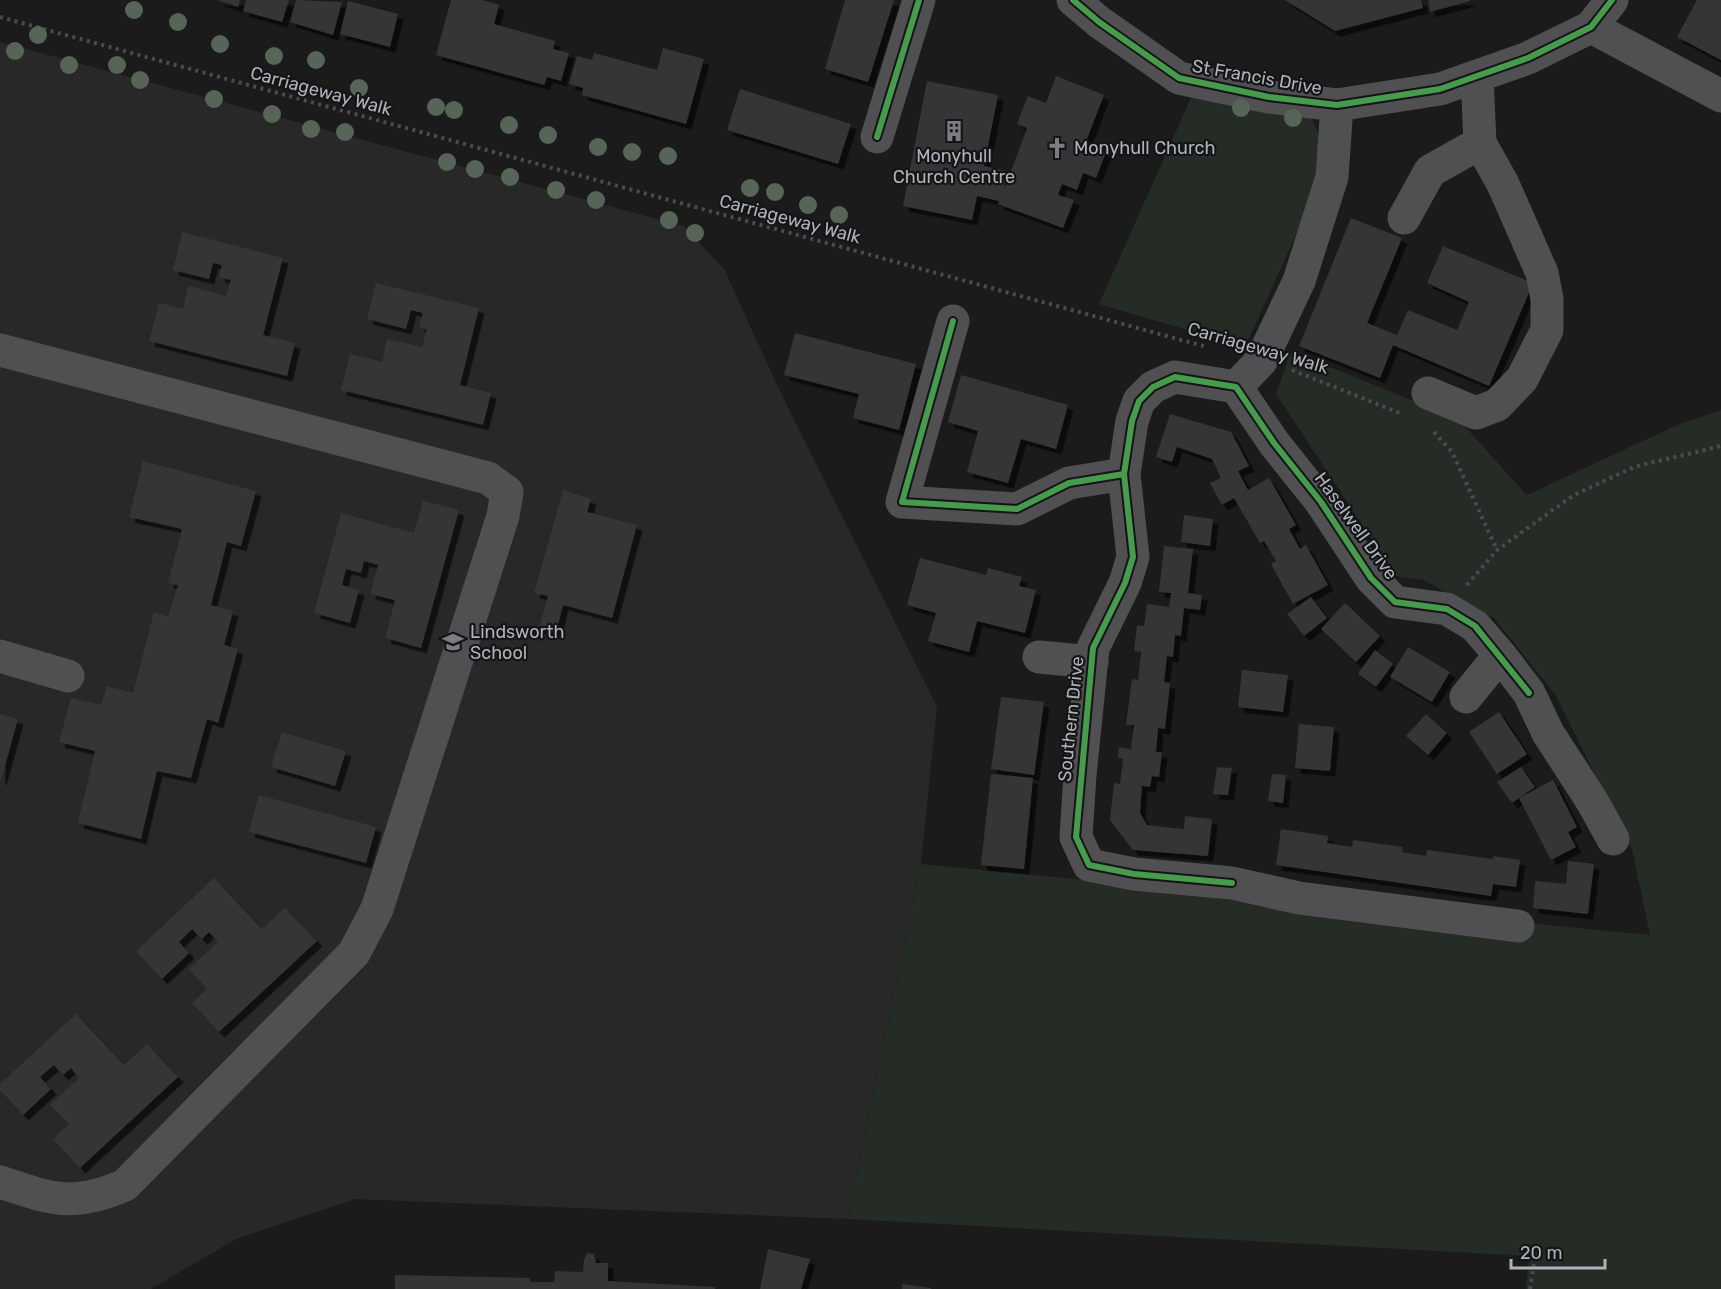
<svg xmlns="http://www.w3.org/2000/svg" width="1721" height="1289" viewBox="0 0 1721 1289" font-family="Rubik,sans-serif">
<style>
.built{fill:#282829}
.green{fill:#252b25}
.building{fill:#353536;filter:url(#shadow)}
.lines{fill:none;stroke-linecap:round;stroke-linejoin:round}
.path{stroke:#4b4c4e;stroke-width:4;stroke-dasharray:3 4.5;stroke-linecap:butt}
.minor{stroke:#505053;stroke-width:33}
.cycleway-casing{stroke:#151517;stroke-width:10}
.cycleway{stroke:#469c4c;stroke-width:6}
.tree{fill:#566557}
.labels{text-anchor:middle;stroke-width:4.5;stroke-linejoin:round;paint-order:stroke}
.street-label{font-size:18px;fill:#aeb2ba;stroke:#151517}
.poi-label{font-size:18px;fill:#aeb2ba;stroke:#151517;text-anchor:start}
</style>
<defs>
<filter id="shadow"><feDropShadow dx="5.5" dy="5.5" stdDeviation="0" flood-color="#0009"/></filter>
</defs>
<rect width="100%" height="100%" fill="#1b1b1b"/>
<path class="built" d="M0,42L683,226L724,269L777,385L937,707L921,864L848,1219L355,1199L236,1239L151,1289H0Z"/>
<path class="green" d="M1194,91L1311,116L1322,143L1310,204L1245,347L1099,304Z
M1291,351L1458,419L1527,495L1677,425L1721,410V1289H1526L1529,1256L848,1219L921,864L1650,935L1632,849L1555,694L1494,618L1423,580L1396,576L1276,394Z"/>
<path class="building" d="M217,0H240L238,7Z
M246,0H289L282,22L243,11Z
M296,0L342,2L333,35L290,22Z
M451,0H482L499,5L494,24L555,41L553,49L569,53L561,81L547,77L544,85L436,55Z
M845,0H894L868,82L825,69Z
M1285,0H1421L1423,8L1335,31Z
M1428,0H1470V1L1430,12Z
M1697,0H1721V60L1677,37Z
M348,1L398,14L390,47L340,34Z
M663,48L704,59L686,124L582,95L583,88L569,84L577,56L592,60L594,53L657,70Z
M1056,76L1104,95L1085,144L1106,152L1096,178L1083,173L1077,190L1062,184L1058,195L1074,200L1063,228L998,204L999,201L977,196L972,220L903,206L927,81L998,95L984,166L1007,171L1004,190L1027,128L1017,124L1028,96L1046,103Z
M740,89L851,124L838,164L727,130Z
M1351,218L1402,238L1367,323L1397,335L1408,310L1457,330L1469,302L1427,283L1443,246L1533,283L1489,386L1393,345L1380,378L1299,346Z
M182,232L283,258L263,335L295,343L287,376L149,341L159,303L183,309L188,286L226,296L231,280L219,277L222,265L213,263L209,279L173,270Z
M376,283L479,308L460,385L491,393L483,425L341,390L350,354L382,362L387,339L422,347L427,329L419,327L423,313L411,310L406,329L367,319Z
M795,333L916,364L899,430L853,418L859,394L784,375Z
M961,375L1068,405L1056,449L1021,439L1008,483L967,472L978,431L948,422Z
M1170,414L1231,432L1249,466L1238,471L1248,490L1269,478L1296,525L1289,529L1300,549L1306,545L1328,585L1293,604L1271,564L1276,561L1264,541L1260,543L1234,498L1222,505L1210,483L1221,478L1212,459L1177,447L1172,462L1156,457Z
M143,461L256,491L241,546L227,542L211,605L233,611L224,645L238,649L218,723L207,719L191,778L157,771L141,839L78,823L95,751L59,742L71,698L101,705L107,686L133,693L154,612L168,617L178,585L168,583L182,529L129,517Z
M563,490L591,499L587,512L637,525L612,618L563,605L556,633L539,628L548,596L534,593Z
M423,501L459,510L421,648L385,638L395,600L370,594L378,565L364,561L361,573L346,569L342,585L359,590L350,623L314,613L341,513L414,533Z
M1184,515L1213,519L1210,546L1181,542Z
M1164,546L1193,549L1188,593L1202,595L1200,610L1184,608L1181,636L1175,635L1173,657L1167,656L1164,682L1170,683L1165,729L1158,728L1156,752H1162L1159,777L1152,776L1150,787L1142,786L1140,813L1147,825L1174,828L1184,829L1185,816L1212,819L1208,856L1133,850L1110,820L1114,783L1120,784L1123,759L1118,758L1119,747L1131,749L1134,725H1126L1132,679L1138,680L1141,652L1134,651L1137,625L1144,626L1147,604L1169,607L1171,593L1159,592Z
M920,558L986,575L988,568L1022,577L1019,586L1036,590L1025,633L977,621L969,652L928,641L936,613L907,605Z
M1311,597L1327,618L1304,636L1287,614Z
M1345,603L1380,636L1356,662L1321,629Z
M1408,647L1450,672L1432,702L1390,677Z
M1375,650L1393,664L1376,687L1358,674Z
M1242,670L1288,675L1283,712L1238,707Z
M1001,697L1044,702L1034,775L991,769Z
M1499,712L1527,754L1497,774L1469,732Z
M0,714L18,719L1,780H0Z
M1426,714L1447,733L1428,755L1406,736Z
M1299,724L1334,727L1330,771L1295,768Z
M282,732L346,751L335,786L271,767Z
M1217,767L1232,768L1228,795L1213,794Z
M1521,767L1535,787L1519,798L1553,780L1577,827L1568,832L1576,847L1551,860L1519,798L1512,803L1497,782Z
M991,774L1033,778L1024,869L981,865Z
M1272,774L1286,775L1283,803L1268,801Z
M259,795L376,827L366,863L249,832Z
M1281,829L1328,836L1327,843L1352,847L1353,840L1403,847L1402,852L1426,856L1427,850L1493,859V856L1520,860L1516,887L1493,884L1491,896L1276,865Z
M1568,861L1594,864L1588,914L1533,908L1535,881L1566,884Z
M214,878L262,929L285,908L317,941L219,1032L192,1003L207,989L189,969L218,942L209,932L202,939L192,929L179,942L189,953L162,979L136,951Z
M76,1014L124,1065L147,1044L178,1077L80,1168L53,1139L69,1124L50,1105L79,1078L71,1068L63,1075L54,1065L40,1077L51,1089L23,1115L0,1090V1084Z
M768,1249L810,1259L801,1289H760Z
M587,1253L594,1254L596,1263H608V1281L715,1287V1289H395V1275L530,1278V1282H554L555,1271L583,1272L584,1260Z
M902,1284L931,1288V1289H902Z"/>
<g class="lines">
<path class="path" d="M0,17L1207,347
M1292,370L1402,414
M1434,432L1452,452L1497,550
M1467,585L1497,550L1574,495L1634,467L1721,446
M1530,1289L1534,1264"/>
<path class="minor" d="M1073,0L1099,22L1179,78L1269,97L1337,105L1440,89L1528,58L1591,27L1612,0
M1591,27L1721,96
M877,137L919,0
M1404,218L1430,171L1480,143
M953,321L902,502L1017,509L1069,483L1124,474
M0,350L488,478L507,492L503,516L377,909L354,953L125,1185C73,1208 51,1199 0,1182
M1236,387L1175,377L1153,387L1139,401L1132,421L1124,474L1133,557L1125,583L1093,648L1080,775L1076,837L1089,865L1134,874L1232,883L1299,898L1518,926
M1236,387L1274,443L1321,502L1371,578L1395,602L1447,609L1475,626L1500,655L1529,693L1548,733L1592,801L1613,839
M1236,387L1261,361L1299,281L1332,177L1337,105
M1428,393L1476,413L1497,405L1522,379L1547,330V299L1542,273L1503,184L1480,143L1477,76
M0,656L68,676
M1039,657L1092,662
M1466,697L1500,655"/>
<defs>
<path id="cycleway" d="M1073,0L1099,22L1179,78L1269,97L1337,105L1440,89L1528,58L1591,27L1612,0
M877,137L919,0
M953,321L902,502L1017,509L1069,483L1124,474
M1232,883L1134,874L1089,865L1076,837L1093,648L1125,583L1133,557L1124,474L1132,421L1139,401L1153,387L1175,377L1236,387L1274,443L1321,502L1371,578L1395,602L1447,609L1475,626L1529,693"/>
</defs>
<use href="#cycleway" class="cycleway-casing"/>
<use href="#cycleway" class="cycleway"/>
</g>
<g class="tree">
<circle cx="134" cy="10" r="9"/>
<circle cx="178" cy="22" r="9"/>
<circle cx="38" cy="35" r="9"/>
<circle cx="220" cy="44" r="9"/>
<circle cx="15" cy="51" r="9"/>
<circle cx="274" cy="56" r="9"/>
<circle cx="316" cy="60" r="9"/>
<circle cx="69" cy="65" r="9"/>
<circle cx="117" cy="65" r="9"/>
<circle cx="140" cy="80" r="9"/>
<circle cx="359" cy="88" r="9"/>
<circle cx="214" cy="99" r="9"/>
<circle cx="436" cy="107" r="9"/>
<circle cx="1241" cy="108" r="9"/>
<circle cx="454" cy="110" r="9"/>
<circle cx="272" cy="114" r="9"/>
<circle cx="1293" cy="118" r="9"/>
<circle cx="509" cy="125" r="9"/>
<circle cx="311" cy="129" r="9"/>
<circle cx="345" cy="132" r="9"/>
<circle cx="548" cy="135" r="9"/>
<circle cx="598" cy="147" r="9"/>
<circle cx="632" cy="152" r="9"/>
<circle cx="668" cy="156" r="9"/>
<circle cx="447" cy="162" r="9"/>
<circle cx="475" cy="169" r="9"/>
<circle cx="510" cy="177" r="9"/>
<circle cx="750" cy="188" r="9"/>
<circle cx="556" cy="190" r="9"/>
<circle cx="775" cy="192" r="9"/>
<circle cx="596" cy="200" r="9"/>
<circle cx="808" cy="205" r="9"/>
<circle cx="839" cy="215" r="9"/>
<circle cx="669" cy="220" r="9"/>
<circle cx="695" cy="233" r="9"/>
</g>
<defs>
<symbol id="building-bare" viewBox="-9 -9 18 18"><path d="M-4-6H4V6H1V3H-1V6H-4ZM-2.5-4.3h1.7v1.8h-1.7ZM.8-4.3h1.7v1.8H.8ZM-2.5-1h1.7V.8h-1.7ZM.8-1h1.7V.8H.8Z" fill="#7b7d82" stroke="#151517" stroke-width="2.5" paint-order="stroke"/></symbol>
<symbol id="church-bare" viewBox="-9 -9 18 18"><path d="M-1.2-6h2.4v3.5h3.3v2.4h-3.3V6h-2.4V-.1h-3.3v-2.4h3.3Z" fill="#7b7d82" stroke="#151517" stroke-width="2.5" paint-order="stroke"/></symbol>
<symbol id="school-bare" viewBox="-9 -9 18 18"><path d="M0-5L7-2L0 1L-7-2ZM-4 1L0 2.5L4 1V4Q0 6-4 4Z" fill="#7b7d82" stroke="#151517" stroke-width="2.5" paint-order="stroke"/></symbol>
</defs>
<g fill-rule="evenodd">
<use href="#building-bare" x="939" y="116" width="30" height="30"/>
<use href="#church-bare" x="1042" y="133" width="30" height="30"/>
<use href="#school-bare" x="438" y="627" width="30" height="30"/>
</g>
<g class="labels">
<g class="street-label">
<text transform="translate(1257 77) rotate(10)" y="6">St Francis Drive</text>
<text transform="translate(321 91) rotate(15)" y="6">Carriageway Walk</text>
<text transform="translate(790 219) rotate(15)" y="6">Carriageway Walk</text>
<text transform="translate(1258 348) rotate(16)" y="6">Carriageway Walk</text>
<text transform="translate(1356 526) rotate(54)" y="6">Haselwell Drive</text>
<text transform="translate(1071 719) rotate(-84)" y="6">Southern Drive</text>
</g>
<g class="poi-label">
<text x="1074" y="154">Monyhull Church</text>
<text x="954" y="162" text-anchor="middle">Monyhull<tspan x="954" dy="21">Church Centre</tspan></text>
<text x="470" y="638">Lindsworth<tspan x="470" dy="21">School</tspan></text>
</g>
</g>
<path d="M1511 1259v9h94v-9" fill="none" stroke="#aeb2ba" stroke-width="3"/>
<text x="1520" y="1259" font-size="18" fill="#aeb2ba" stroke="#151517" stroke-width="4.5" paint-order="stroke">20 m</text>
</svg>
